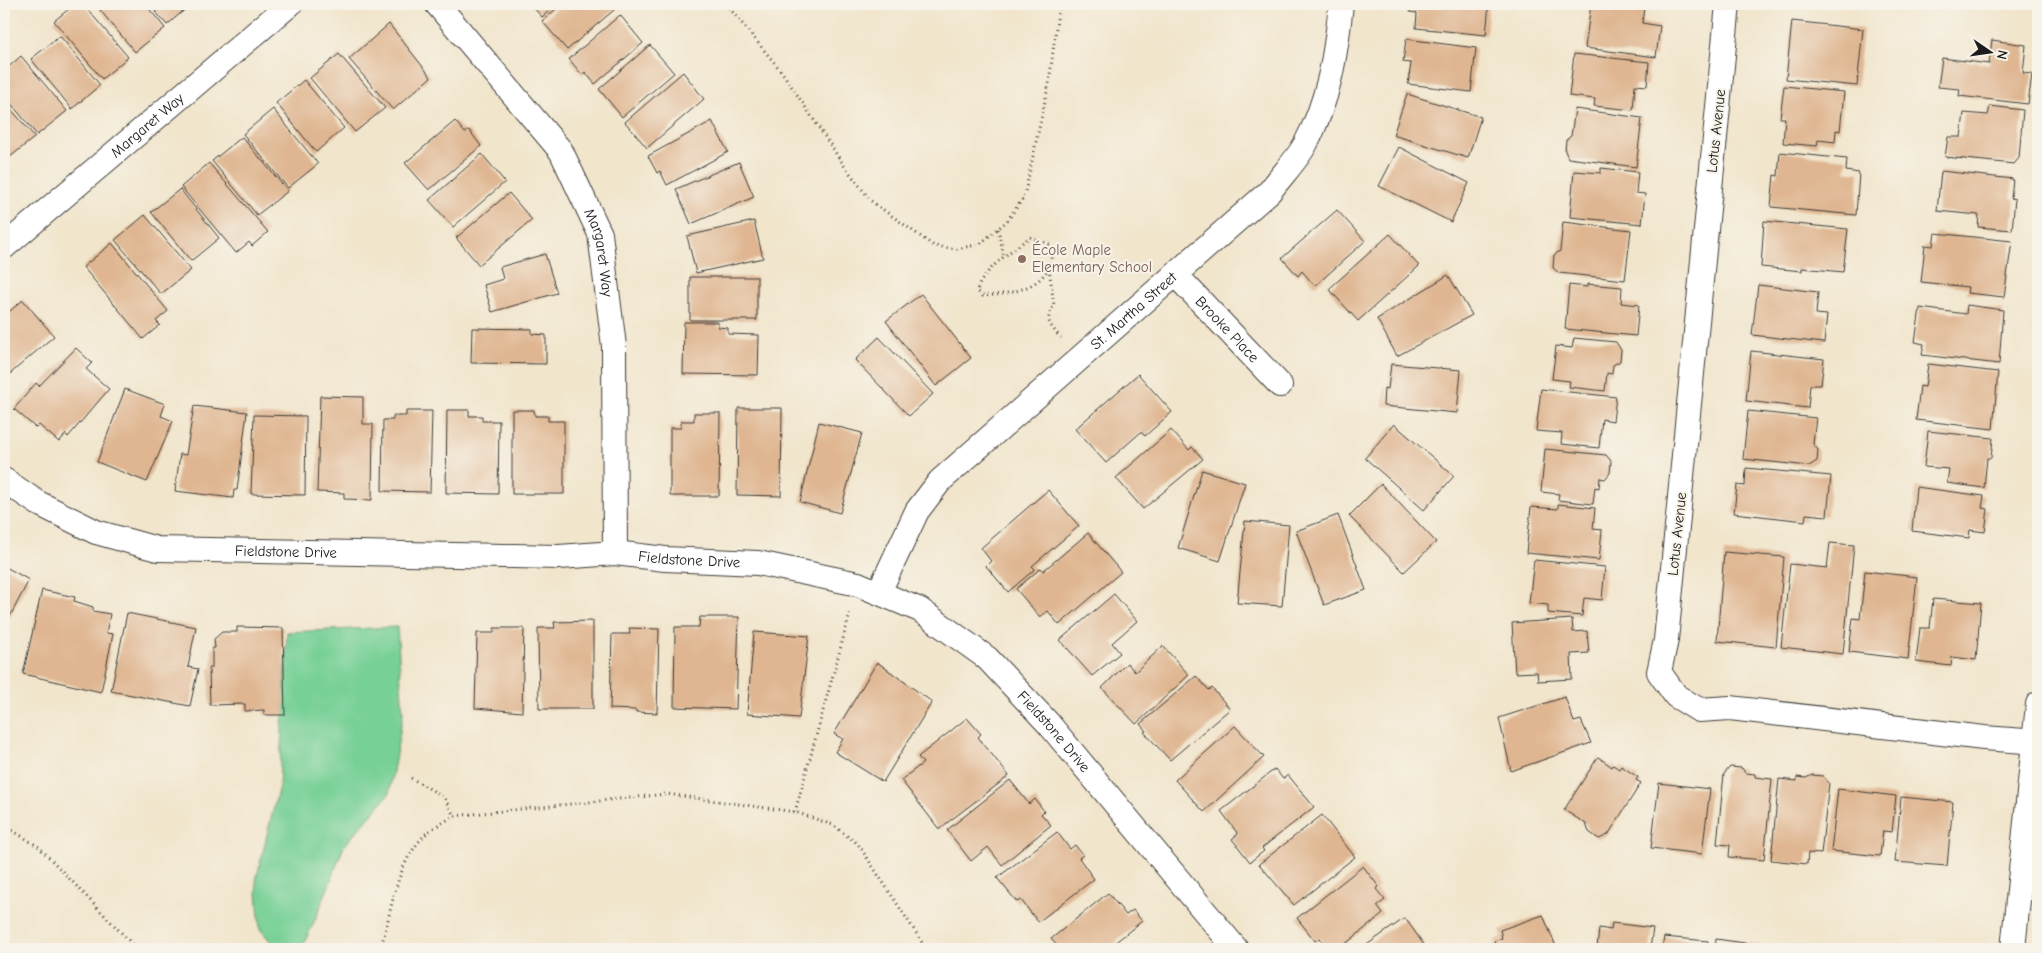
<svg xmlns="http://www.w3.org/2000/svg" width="2042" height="953" viewBox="0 0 2042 953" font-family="'Comic Neue',sans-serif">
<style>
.green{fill:#77d096;stroke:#4a7659}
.building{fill:#dfb691}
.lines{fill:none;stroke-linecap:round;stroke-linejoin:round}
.street-casing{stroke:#3c3a36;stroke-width:26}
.path{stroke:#3c3a36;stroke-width:3;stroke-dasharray:1 4;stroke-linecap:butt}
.street{stroke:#fff;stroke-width:24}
.education-dot{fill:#8d6e63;stroke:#f7f3e8;stroke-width:2}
.labels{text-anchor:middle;stroke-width:4;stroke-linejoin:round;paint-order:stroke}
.street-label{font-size:15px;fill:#1c1c1c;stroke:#f7f3e8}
.education-label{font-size:15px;fill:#785e54;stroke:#f7f3e8;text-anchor:start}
</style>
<rect width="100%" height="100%" fill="#f7f3e8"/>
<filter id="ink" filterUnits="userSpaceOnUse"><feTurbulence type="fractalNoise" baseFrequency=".02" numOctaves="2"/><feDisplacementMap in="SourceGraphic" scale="10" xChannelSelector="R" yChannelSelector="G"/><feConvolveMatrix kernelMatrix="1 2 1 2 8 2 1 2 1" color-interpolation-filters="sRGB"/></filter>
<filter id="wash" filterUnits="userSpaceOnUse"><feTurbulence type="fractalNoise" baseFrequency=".0096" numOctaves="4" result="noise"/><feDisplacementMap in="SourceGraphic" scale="20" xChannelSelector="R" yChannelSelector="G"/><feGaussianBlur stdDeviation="1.12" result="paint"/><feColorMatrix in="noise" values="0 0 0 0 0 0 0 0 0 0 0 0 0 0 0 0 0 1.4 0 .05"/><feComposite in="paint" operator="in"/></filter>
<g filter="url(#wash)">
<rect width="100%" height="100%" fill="#f1e5cc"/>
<path class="green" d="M397,627L403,714L389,794L344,846L317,916L303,945L293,949H277L260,929L256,880L279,786L287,632Z"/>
<g id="blocks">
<path class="building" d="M75,4H83L128,57L102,79L54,21Z
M95,4H145L165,28L135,52Z
M149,4H191L167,25Z
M530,4H557L542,17Z
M562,4H621L567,50L542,21Z
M1411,4H1489L1486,35L1416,28L1417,13L1410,12Z
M1591,4L1608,6L1609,4H1616L1644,8L1642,23L1660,26L1656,57L1585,48Z
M620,15L643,43L595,84L585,72L582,75L569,59Z
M1792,21L1863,29L1857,86L1786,79Z
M389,24L431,77L393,110L349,59Z
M60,36L100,85L72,109L31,59Z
M1406,39L1476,48L1471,92L1408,84L1411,63L1403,62Z
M1992,40L2026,45L2023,73L2032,74L2028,104L1959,96L1960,89L1938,87L1942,58L1989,64Z
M650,45L674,73L622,117L599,89Z
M339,54L385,108L355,132L310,78Z
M1574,54L1649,62L1647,86L1635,85L1633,110L1594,106L1595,99L1569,96Z
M21,56L67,111L37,135L4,95V71Z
M683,72L704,99L647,148L625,122Z
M304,80L344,128L316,152L276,103Z
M1784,86L1844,92L1840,131L1836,130L1835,142L1818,140L1817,146L1783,143L1785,118H1780Z
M1407,94L1481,117L1468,158L1393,135Z
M4,101L35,137L5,161L4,160Z
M1990,106L2023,110L2019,158L2014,164L1945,157L1948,137H1961L1964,113L1988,115Z
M273,109L318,164L288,188L243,134Z
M1575,109L1642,118L1636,167L1568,158L1565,151L1566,140L1571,136Z
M455,121L465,133L469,130L481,146L429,190L405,163Z
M712,121L728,152L667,185L660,171L657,173L648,156Z
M242,137L288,191L257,215L212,161Z
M1399,147L1469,183L1451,222L1379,186Z
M1780,152L1847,159L1846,171L1859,173L1856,215L1771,207L1774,175L1778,176Z
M482,154L505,182L453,227L429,200Z
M739,162L754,197L691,224L676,189Z
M209,163L268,232L252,246L249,242L236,253L181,187Z
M1601,168L1638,172L1636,193L1645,194L1642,224L1570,217L1574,171L1601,173Z
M1941,171L2013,179L2011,198L2015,199L2012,230L1978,227L1979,215L1937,211Z
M180,189L219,238L191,261L151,212Z
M509,193L532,220L479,265L456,238Z
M1337,210L1365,241L1315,286L1302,271L1298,276L1282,258Z
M145,215L191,270L161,294L115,240Z
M754,221L763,258L696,273L687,236Z
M1764,221L1848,229L1843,272L1802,268V271L1761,267Z
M1563,222L1631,230L1625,280L1559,273L1553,268L1554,255L1560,251Z
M1935,233L2012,241L2004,297L1967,293L1968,287L1921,282L1925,245L1933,246Z
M1390,234L1419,266L1358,321L1329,289Z
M112,243L168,311L156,321L160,325L143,339L83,267Z
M545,254L557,293L492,312L484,285L503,279L500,267Z
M1448,275L1472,315L1397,356L1377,319Z
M690,277H757V320H690Z
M1587,284L1622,287L1621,303L1639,305L1636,336L1565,329L1569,285L1587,287Z
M1758,285L1818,292L1816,314L1827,315L1824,343L1752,335Z
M921,294L971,358L936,386L886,321Z
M23,300L54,336L4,379V316Z
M1967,305L2003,310L1999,364L1922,355L1924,344L1915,342L1920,308L1966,314Z
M684,322H718V327L728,328V334L759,335L758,375L683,374Z
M472,328L532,329V334L546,335V364L471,363Z
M879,337L933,394L909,416L855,360Z
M1574,338L1616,342L1621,350L1620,361L1613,365L1612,374L1607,373L1605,391L1569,387L1570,381L1552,379L1556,346L1572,348Z
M76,348L92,363L86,369L109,389L68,437L66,434L59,442L39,425L36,428L14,409L36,383L39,386Z
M1751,351L1824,359L1821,385H1810L1808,408L1746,401Z
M1391,364L1461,370L1457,413L1383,406L1384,388L1388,389Z
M1928,364L1998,372L1993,429L1916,420L1920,386L1925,387Z
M1138,374L1172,412L1145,436L1141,432L1106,463L1075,429Z
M125,389L165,404L161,416L173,421L147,482L97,462Z
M1541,389L1616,397L1613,421L1602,419L1599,448L1561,444L1562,433L1536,431Z
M320,396L363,397V424H373L372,500L344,499V493L317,492Z
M194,406L247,412L237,490H234L233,498L175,491L180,454L186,455Z
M738,408H782L781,496L737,495Z
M447,410H469V416H482V421H499L498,494L446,493Z
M512,410H534L535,416H548V421H564V494H512Z
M406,411H432L430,492L382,491L383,420H393V416H406Z
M1748,411L1816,418L1813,444L1818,450L1817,461L1809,466L1743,459Z
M694,413H720L719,496H670V428H681V421H694Z
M254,415L306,416L305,495L251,494Z
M819,422L862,433L840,513L800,502Z
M1394,424L1454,476L1424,510L1365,458Z
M1171,430L1189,450L1192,447L1203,459L1143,509L1116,478Z
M1928,431L1993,438L1991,458H1987L1984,488L1947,483L1949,469L1924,467Z
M1545,449L1606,455L1611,461L1610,473L1605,479L1600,478L1599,488L1595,487L1593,504L1558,500L1559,494L1541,492Z
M1746,468L1831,476L1827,516L1806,514L1805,521L1734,513L1737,485L1745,486Z
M1202,470L1245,483L1220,561L1178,548Z
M1381,484L1436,542L1404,572L1349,516Z
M1916,487L1984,496L1982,508L1988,509L1985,532L1970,530L1969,538L1912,531Z
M1048,490L1079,526L1032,566L1035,569L1008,592L986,566L991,561L981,548Z
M1558,504L1595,508L1593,529L1602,530L1599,560L1526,553L1531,507L1558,509Z
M1338,515L1366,590L1324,605L1296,531Z
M1245,521L1289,525L1282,606L1237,603Z
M1088,533L1121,572L1059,625L1048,611L1040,617L1016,589L1041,568L1043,571Z
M1830,543L1854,545L1843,654L1781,647L1790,564L1827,568Z
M1724,552L1784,557L1776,647L1717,641Z
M1534,560L1605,567L1602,600L1584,598L1582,616L1548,613V605L1529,603Z
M4,566L29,580L4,628Z
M1865,571L1917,577L1908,659L1849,652L1853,618L1860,619Z
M42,590L75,597L74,601L93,607V611L110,614L106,633L113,634L101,692L23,674Z
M1114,594L1137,621L1112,643L1120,653L1092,676L1060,640Z
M1933,599L1981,603L1976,660L1952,657L1951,666L1916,662L1920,628H1930Z
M127,613L196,627L188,667L198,669L190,706L111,691Z
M700,617H739L736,709L674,707L675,627H699Z
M1572,619L1573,632L1587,631L1589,653L1571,654L1572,679L1538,681L1537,672L1515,673L1512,623Z
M593,621V709H539L538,628H555L554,622Z
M237,627L283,628L285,715H264V710L245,711V704L210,705L209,668H212V648H215L214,639L222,632H237Z
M494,628H524L522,712L475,708L477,633H494Z
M629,628L659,629L657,713L636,712V710L610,709L612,634H630Z
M754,632L809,636L799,718L747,714Z
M1163,646L1189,675L1136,724L1102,688L1127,663L1135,672Z
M877,662L932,702L883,782L835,752L843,739L834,734Z
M1196,676L1209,690L1212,688L1230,709L1170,760L1144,732L1146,731L1140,724Z
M1565,697L1574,722L1581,720L1591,743L1511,771L1499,718Z
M967,718L981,734L978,737L1009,776L939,829L901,780L923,763L918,757Z
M1235,726L1264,757L1204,812L1175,780Z
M1598,757L1612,767L1613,765L1619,769L1621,766L1638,777L1636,780L1641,783L1608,835L1599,839L1589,832L1586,824L1564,810Z
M1730,767L1742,768L1745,773L1755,774V777L1772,779L1764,860L1729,857L1730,845L1717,844L1724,774Z
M1275,769L1283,779L1288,775L1314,807L1262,848L1264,851L1250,862L1232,839L1238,834L1221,811Z
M1812,775L1823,776L1829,783L1821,854L1808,853L1807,864L1771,860L1779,779L1797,781V777L1806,778Z
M1010,780L1029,804L1035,799L1044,811L1041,814L1051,825L1002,865L988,847L971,861L947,830Z
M1659,783L1710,789L1702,854L1651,848Z
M1838,789L1896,796L1892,832L1883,831L1880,856L1831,851Z
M1901,797L1953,802L1947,866L1895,862Z
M1322,815L1355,857L1294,905L1259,864Z
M1057,832L1070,849L1075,845L1083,855L1079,858L1094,879L1038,922L1021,900L1017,902L997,878Z
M1363,866L1379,887L1376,889L1385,900L1377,906L1383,914L1339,949H1329L1320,938L1315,941L1297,918Z
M1108,893L1126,915L1133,910L1142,921L1107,949H1060L1051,939Z
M1543,915L1557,949H1497L1494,941L1502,938L1500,930Z
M1405,918L1427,949H1361Z
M1612,923L1653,928L1650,949H1597L1599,928L1611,930Z
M1664,937L1708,941V949H1662Z
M1716,939L1759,945L1758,949H1715Z"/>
</g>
</g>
<g filter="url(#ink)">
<use href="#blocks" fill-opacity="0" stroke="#3c3a36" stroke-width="1"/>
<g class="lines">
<defs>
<g id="street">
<path id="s1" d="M437,4L561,151L600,234L614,346L615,553"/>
<path d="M1728,4L1666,640L1659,672L1676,696L1699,710L1730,708L1984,738L2038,742"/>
<path id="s2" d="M4,247L290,4"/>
<path id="s3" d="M1175,274L1280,385"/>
<path id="s4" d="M4,480L38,503L96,532L157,549L559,557L615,553L665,559L758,563L858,584L920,610L987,658L1048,723L1236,949"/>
<path id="s5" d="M879,592L917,511L940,481L1270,191C1281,176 1296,161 1305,145C1329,101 1336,53 1341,4"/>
<path d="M2013,949L2038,704"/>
</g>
</defs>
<use href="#street" class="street-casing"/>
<path class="path" d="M726,4L782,72L843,164L871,201L934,246L957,249L980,244L1007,221L1024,197L1049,83L1059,4
M998,229L1004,257
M1030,237L1051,245C1057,286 1014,294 983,296L977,291C982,270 1013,250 1030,237Z
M1049,268L1054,305C1044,321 1050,325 1061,338
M411,778L444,797L454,816
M795,812L851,610
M4,825L39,847L137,949
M380,949C393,910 394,866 425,835C432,827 445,822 454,816L667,794L795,812L833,825L858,844L922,942L929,949"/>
<use href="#street" class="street"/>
</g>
</g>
<circle class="education-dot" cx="1022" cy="259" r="5"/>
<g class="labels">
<g class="street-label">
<text dy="5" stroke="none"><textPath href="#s2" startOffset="188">Margaret Way</textPath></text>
<text transform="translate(1716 131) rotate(-84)" y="5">Lotus Avenue</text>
<text dy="5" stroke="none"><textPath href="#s1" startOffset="302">Margaret Way</textPath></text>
<text dy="5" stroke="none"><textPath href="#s5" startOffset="385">St. Martha Street</textPath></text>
<text dy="5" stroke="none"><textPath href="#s3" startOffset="76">Brooke Place</textPath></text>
<text transform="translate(1677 534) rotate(-84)" y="5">Lotus Avenue</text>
<text dy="5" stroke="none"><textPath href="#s4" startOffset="298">Fieldstone Drive</textPath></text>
<text dy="5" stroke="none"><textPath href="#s4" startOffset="702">Fieldstone Drive</textPath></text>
<text dy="5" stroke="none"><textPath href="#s4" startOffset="1122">Fieldstone Drive</textPath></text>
</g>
<g class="education-label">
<text x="1032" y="255">École Maple<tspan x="1032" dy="17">Elementary School</tspan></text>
</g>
</g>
<rect width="2042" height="953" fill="none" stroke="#f7f3e8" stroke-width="20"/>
<g transform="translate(1990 52) rotate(103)" stroke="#f7f3e8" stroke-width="4" paint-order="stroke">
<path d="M0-4L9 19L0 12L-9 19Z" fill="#1c1c1c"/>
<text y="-8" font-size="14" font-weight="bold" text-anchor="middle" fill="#1c1c1c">N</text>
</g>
</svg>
